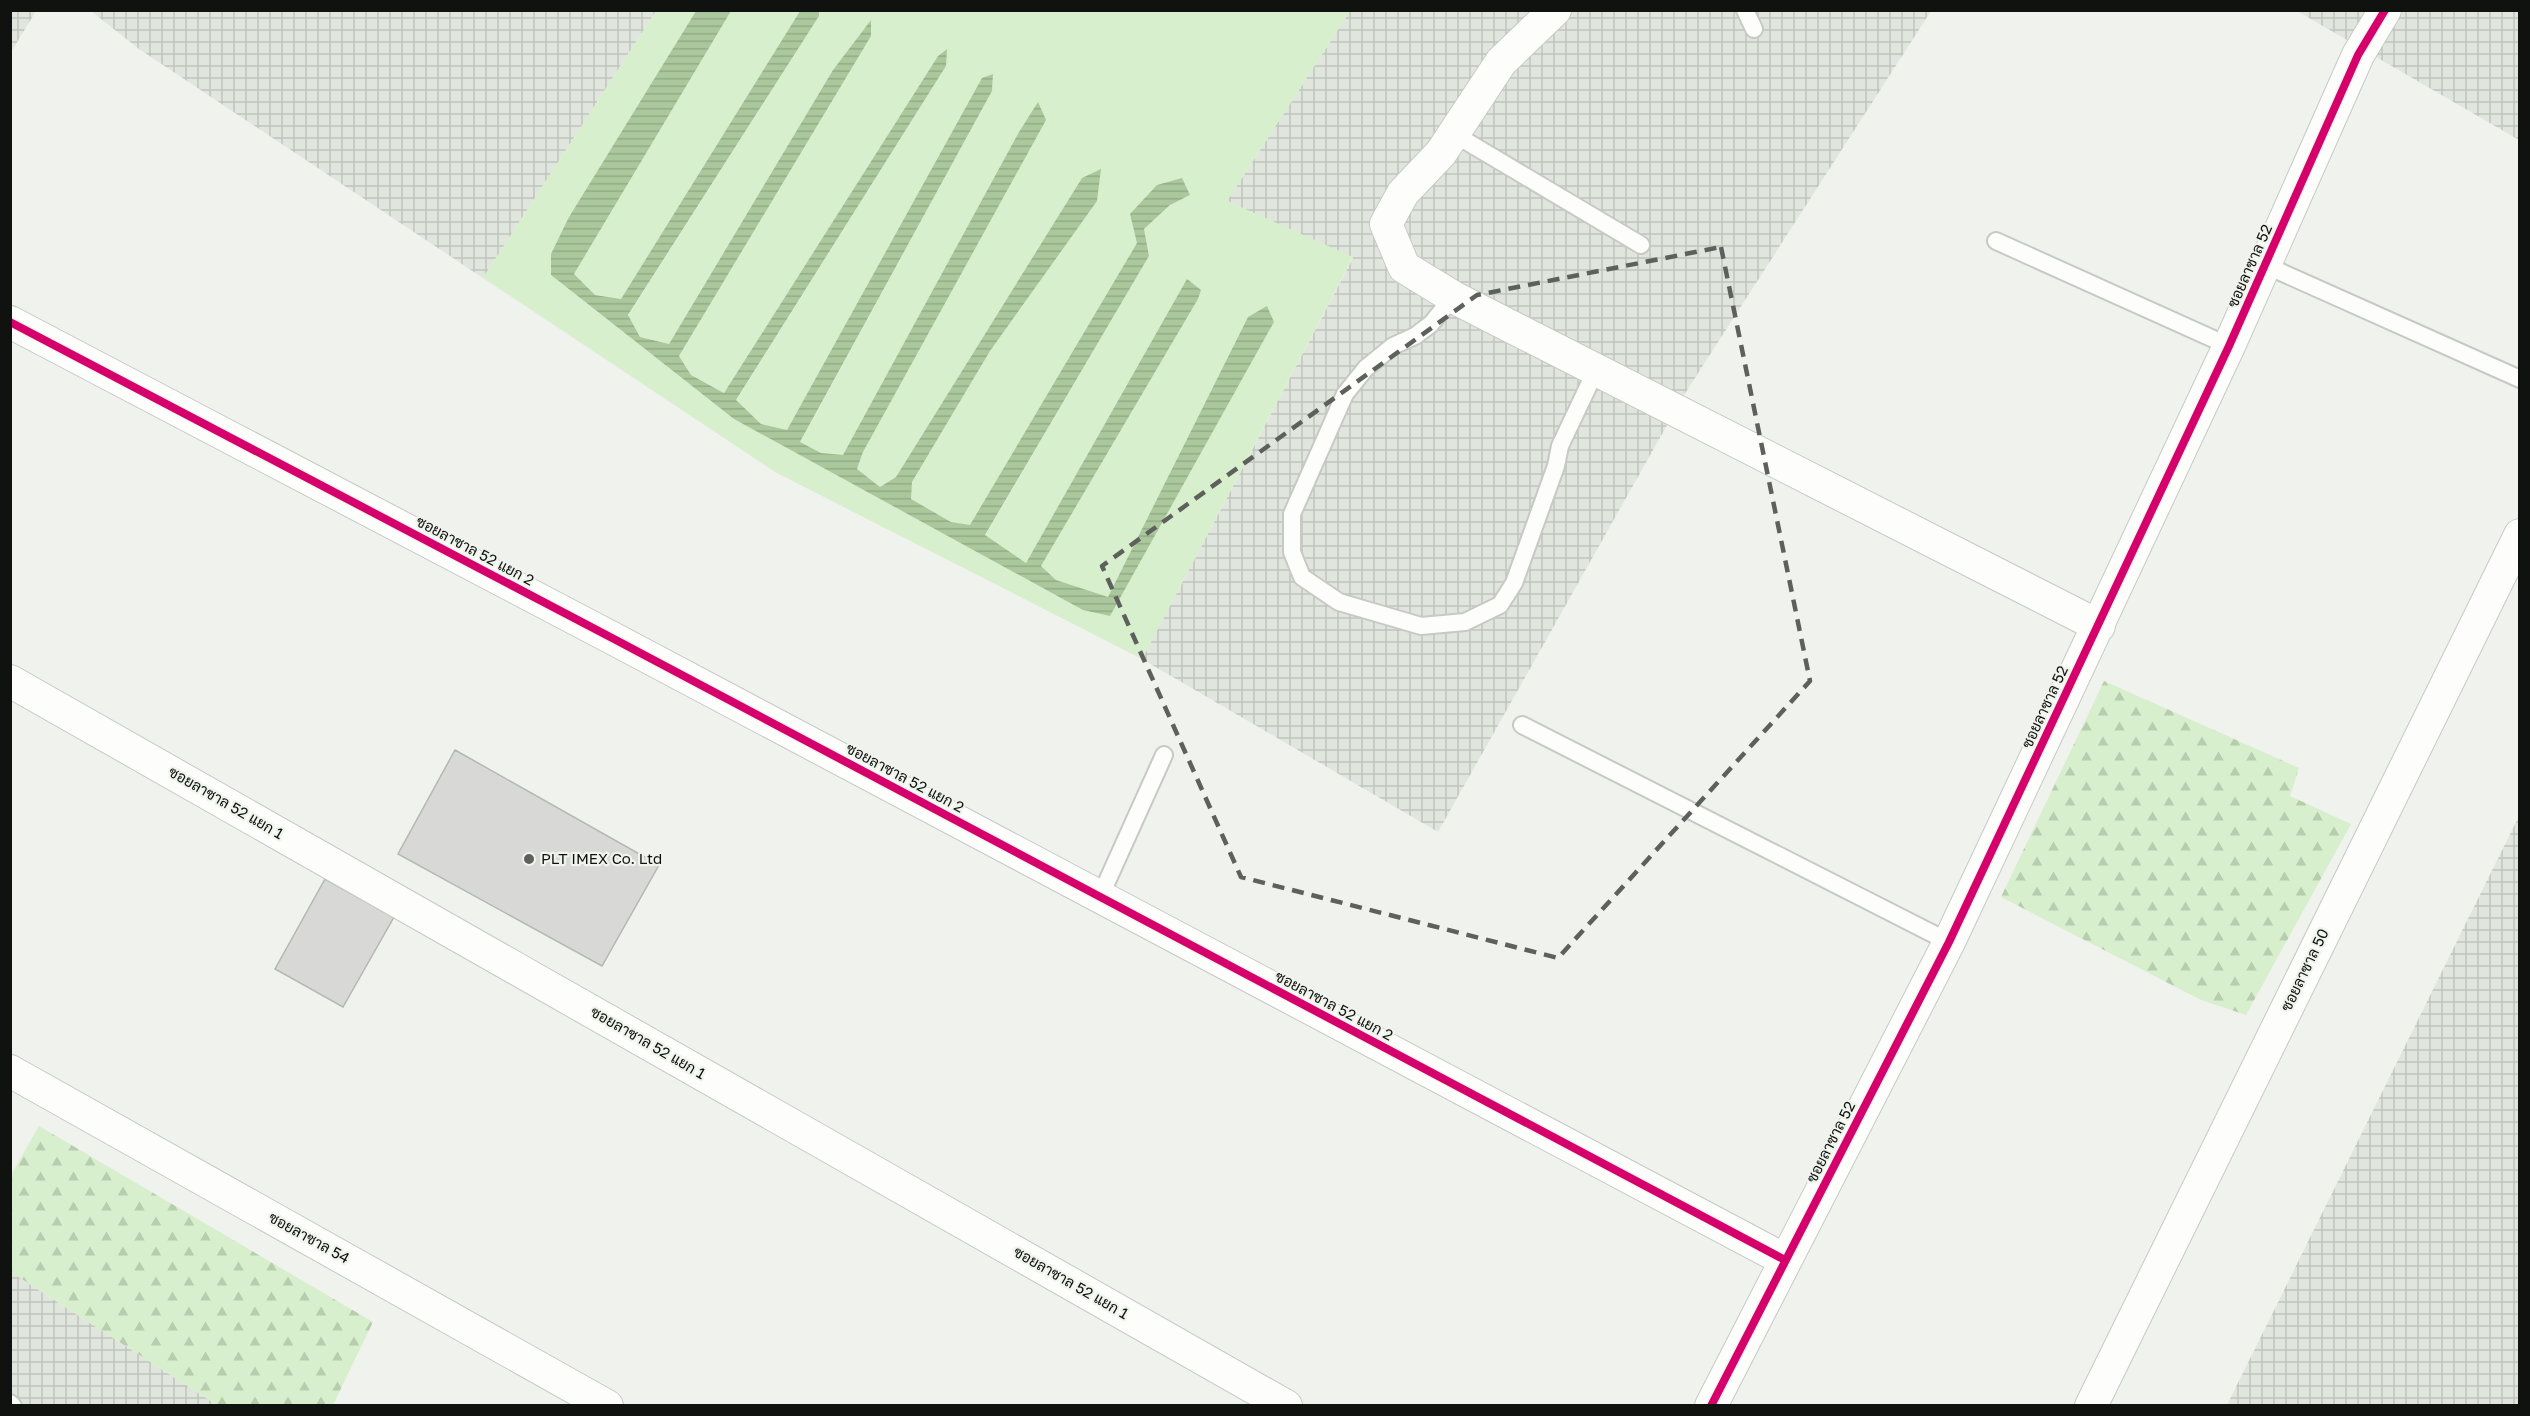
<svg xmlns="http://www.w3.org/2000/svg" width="2530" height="1416" viewBox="0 0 2530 1416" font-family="'Golos Text',Sarabun,sans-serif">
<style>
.industrial{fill:url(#industrial-grid)}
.green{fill:#d7efcc}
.forest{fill:url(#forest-firs)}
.water{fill:url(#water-rules)}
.building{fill:#d8d9d6;stroke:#b5b7b3;stroke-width:1.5}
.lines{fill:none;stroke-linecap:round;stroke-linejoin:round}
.service-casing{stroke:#c7c9c5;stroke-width:20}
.minor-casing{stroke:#c7c9c5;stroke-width:34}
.service{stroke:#fdfdfc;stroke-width:16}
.minor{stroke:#fdfdfc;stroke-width:32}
.cycleway-casing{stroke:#eff4ec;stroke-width:11}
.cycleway{stroke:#d6006c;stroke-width:8}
.marked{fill:none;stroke:#5e605d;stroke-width:4.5;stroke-dasharray:12 8;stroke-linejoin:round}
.poi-dot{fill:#5e605d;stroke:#eff4ec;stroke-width:2}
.labels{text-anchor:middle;stroke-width:4.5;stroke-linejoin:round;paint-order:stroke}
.street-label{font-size:15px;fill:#10120f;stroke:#eff4ec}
.poi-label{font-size:15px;fill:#10120f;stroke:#eff4ec;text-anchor:start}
</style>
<defs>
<pattern id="industrial-grid" width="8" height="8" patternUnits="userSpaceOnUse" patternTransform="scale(1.5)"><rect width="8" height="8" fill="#e0e6dd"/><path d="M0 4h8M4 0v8" fill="none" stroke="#bfc4bc"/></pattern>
<pattern id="forest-firs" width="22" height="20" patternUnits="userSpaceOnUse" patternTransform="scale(1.5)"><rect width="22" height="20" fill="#d7efcc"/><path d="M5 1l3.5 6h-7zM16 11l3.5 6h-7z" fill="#b8ccae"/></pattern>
<pattern id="water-rules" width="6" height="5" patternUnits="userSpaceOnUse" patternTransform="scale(1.5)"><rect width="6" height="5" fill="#abc89d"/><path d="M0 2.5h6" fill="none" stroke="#92ab86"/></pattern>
</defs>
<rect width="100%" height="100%" fill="#f0f2ee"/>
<path class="industrial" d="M11,10L36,11L11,52L10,11Z
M91,11H656L483,278L139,49Z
M1350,11H1931L1684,395L1438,832L1142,659L1353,258L1227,201Z
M2297,11H2519V140Z
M2519,816V1405H2227Z
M11,1272L217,1405H11Z"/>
<path class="green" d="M656,11H696L569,217L551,275L734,419L1109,616L1274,322L1267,307L1248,317L1108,598L1056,580L1041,566L1198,299L1187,280L1026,563L985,536L1149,256L1144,229L1170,205L1190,195L1157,185L1138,243L970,526L951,522L910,499L912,482L990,351L1082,178L896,477L880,487L857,469L863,452L1038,103L1019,132L843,456L821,453L800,443L992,91L993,74L982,79L787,430L761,424L736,401L946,66V49L938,56L724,393L691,375L679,356L870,37L871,21L833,70L669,344L640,337L628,316L819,16V11H1350L1227,201L1353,257L1142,659L775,472L483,278Z
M731,11H800L621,299L595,295L574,274Z"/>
<path class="forest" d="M2104,681L2299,768L2290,796L2351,824L2246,1015L2201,1000L2001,897Z
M39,1126L373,1322L333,1405H217L11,1272V1175Z"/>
<path class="water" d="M696,11H731L574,274L595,295L621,299L800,11H819V16L628,315L640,337L669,344L833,70L871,20V36L679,356L691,375L724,393L938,56L947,49L946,66L736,400L761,424L787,430L982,78L993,74L992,91L800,442L821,453L843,455L1019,132L1038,102L1046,120L863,452L857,469L880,487L896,477L1082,178L1101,169L1097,201L990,351L912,482L911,499L951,522L970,525L1137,243L1130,214L1157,185L1182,178L1190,195L1170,205L1144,229L1149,256L985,535L1026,563L1187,279L1201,290L1198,299L1041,566L1056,580L1108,597L1248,317L1267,306L1274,322L1110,616L1083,610L734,419L551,275V254L569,217Z"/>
<path class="building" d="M455,750L659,865L602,966L398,854Z
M325,879L394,917L343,1007L275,969Z"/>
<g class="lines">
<defs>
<path id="service" d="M1745,10L1754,29
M1454,134L1641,245
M1996,241L2229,346
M2265,265L2520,379
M1453,297L1431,324L1415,336L1393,346L1366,368L1345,394L1292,514V552L1302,577L1339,602L1421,626L1465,622L1500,605L1514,583L1556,466L1560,446L1596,370
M1522,725L1949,942
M1100,897L1164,755
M10,1403L13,1406"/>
<path id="minor" d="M1555,10L1501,62L1441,153L1403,193L1386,224L1404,267L1453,297L2099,626
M10,322L614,639L1785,1260
M10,681L1286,1406
M10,1071L607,1406
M1711,1406L1949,942L2229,346L2358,55L2385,10
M2091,1406L2520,535"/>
</defs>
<use href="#service" class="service-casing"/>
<use href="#minor" class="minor-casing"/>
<use href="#service" class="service"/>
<use href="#minor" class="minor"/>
<defs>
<path id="cycleway" d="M10,322L614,639L1785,1260
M1711,1406L1949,942L2229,346L2358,55L2385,10"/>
</defs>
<use href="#cycleway" class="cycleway-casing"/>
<use href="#cycleway" class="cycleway"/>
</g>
<path class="marked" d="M1721,247L1810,681L1558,958L1241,877L1102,566L1477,295Z"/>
<circle class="poi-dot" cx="529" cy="859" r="6"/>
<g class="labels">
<g class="street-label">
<text transform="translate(2250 266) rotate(-66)" y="5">ซอยลาซาล 52</text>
<text transform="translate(475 551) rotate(28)" y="5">ซอยลาซาล 52 แยก 2</text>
<text transform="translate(2045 707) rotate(-65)" y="5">ซอยลาซาล 52</text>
<text transform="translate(905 778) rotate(28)" y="5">ซอยลาซาล 52 แยก 2</text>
<text transform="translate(226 803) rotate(30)" y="5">ซอยลาซาล 52 แยก 1</text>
<text transform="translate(2305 970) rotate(-64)" y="5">ซอยลาซาล 50</text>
<text transform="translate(1334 1006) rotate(28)" y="5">ซอยลาซาล 52 แยก 2</text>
<text transform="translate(648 1043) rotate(30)" y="5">ซอยลาซาล 52 แยก 1</text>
<text transform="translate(1831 1142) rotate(-63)" y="5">ซอยลาซาล 52</text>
<text transform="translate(309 1238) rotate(29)" y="5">ซอยลาซาล 54</text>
<text transform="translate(1071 1283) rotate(30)" y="5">ซอยลาซาล 52 แยก 1</text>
</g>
<g class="poi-label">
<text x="541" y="864">PLT IMEX Co. Ltd</text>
</g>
</g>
<rect width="2530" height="1416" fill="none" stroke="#10120f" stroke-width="24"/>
</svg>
